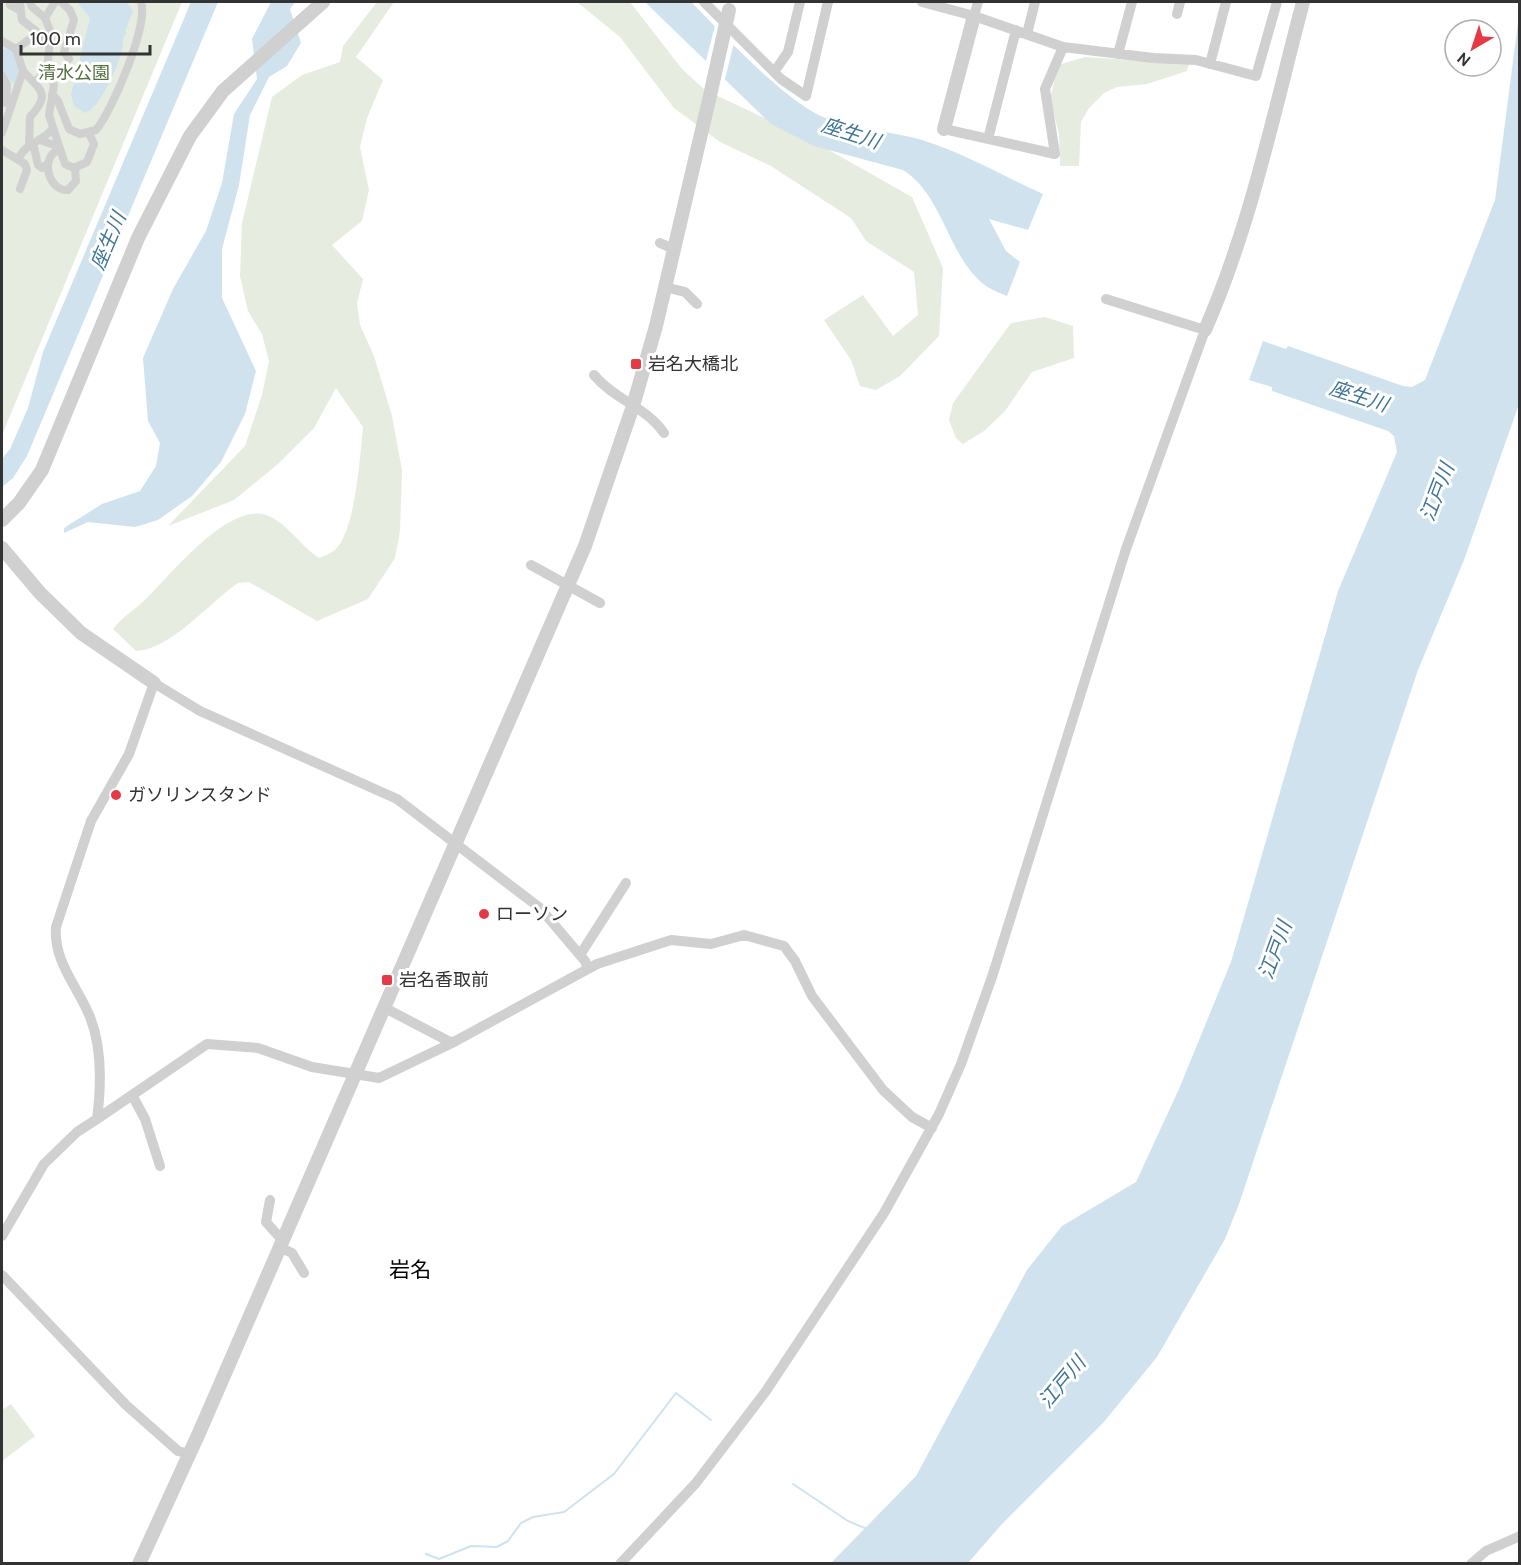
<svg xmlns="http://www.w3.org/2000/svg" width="1521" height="1565" viewBox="0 0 1521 1565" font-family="Cabin,'Noto Sans JP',sans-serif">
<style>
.green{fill:#e6ecdf}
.water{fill:#cfe2ee}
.pier{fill:#fff}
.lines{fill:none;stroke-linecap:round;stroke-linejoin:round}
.stream{stroke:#cfe2ee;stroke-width:2}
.pedestrian{stroke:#d0d0d0;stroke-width:8}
.minor{stroke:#d0d0d0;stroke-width:10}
.tertiary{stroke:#d0d0d0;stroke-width:14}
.tertiary-bridge{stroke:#d0d0d0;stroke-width:14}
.poi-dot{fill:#e63946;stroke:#fff;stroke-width:2}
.labels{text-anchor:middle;stroke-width:6;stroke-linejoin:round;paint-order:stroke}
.park-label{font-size:18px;fill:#56703f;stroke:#fff}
.poi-label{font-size:18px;fill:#333;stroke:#fff;text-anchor:start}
.water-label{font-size:20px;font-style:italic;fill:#3f7597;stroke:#fff}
.quarter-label{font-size:21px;fill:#000;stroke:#fff}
</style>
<rect width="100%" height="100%" fill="#fff"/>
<path class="green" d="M2,2H182L2,435Z
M377,2H394L356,57L383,80L367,118L360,147L369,190L362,221L332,245L363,279L357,303L360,325L374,356L392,416L402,470L400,531L395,558L368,599L317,621L249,582L238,583C209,603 170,650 136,651L113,629C124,615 135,610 147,598C170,575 225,507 262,514C284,518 300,546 319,558C324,556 331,553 335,550C356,530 360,455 363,427L336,388L314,428L278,464L234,500L168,526L245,446L262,395L269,361L262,334L248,311L240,276L242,223L272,97L302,75L340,62L343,46Z
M577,2H630L682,69L705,90L811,140L912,197L943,268L939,336L900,376L876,390L860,386L851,360L824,320L863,295L893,336L918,315L914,272L866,241L851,218L771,166L720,142L674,108L620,37Z
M1085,57L1189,64L1187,71L1147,84L1117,87L1104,93L1089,108L1081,122L1079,166H1060L1059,134L1050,99L1058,65Z
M1045,317L1073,326L1074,358L1032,372L1005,411L984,431L963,444L956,438L949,420L953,403L1011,323Z
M11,1404L35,1436L2,1461V1410Z"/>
<path class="water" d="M77,2H127L133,11L125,32L127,33C121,37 124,46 121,54C117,69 99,109 85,113L74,106L71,95L90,18Z
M191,2H218L27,456L13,478L2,487V459L10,449L28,408L43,352Z
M271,2H295L290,9L301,43L287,66L269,77L250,115L239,185L222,249V298L256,371L245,414L221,462L192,496L158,520L135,527L88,522L64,533V528L102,504L140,491L156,466L160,443L148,421L143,358L173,289L206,231L222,183L234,114L257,79L252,39Z
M645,2H691C725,36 768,83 808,109C842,131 885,129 922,140C964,153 1003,176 1043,194L1028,230L989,219L1006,251L1020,262L1007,296C1000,293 992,290 986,286C947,257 945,197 903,170L814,146L771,124Z
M1519,15V404L1464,560L1418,670L1239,1204L1225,1239L1157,1357L1103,1423L1002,1524L968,1563H831L916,1476L1027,1270L1062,1226L1136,1182L1179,1089L1231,962L1338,591L1397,452L1394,436L1388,431L1272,391V387L1249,380L1263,341L1286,349L1288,346L1403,386L1412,387L1425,380L1495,200Z
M7,48L13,51L20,67L14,84L2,71V50Z"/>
<path class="pier" d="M716,22L735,39L724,83L705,64Z"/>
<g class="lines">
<path class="stream" d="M793,1484L848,1521L867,1529
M426,1554L439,1559L471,1546L497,1547L508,1541L521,1523L533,1517L564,1512L614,1474L676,1393L711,1420"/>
<path class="pedestrian" d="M10,2V5L19,10
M20,2L22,20L51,43
M30,2L32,7L45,18L51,33L47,68L54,85L49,115L65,164L74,168L87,162L94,144L89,133
M61,2L70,10L74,20L64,52L69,59
M45,18L55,2
M2,41L16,49L23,71L2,133
M16,49L38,33
M23,71C40,90 52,93 30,117L29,145
M2,76L7,84L6,103
M35,82L48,69
M52,94L58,101L69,129L80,134L96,130C112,111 149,25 141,2
M40,140L57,146
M33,143L38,165L42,168L47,164
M2,150L25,164L27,170L20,189
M58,150C40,158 48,191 68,190L76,181L75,168
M19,158C26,142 43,142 53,128"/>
<path class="minor" d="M704,2L781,79L806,96L828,2
M922,2L974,16L1063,47L1153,58L1196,60L1256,76L1277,2
M1177,14L1180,2
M974,16L978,2
M1027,34L1035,2
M1118,54L1132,2
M1210,64L1226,2
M774,72L788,52L800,2
M944,129L1055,154L1045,89L1063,47
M988,139L1016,30
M660,243L674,249
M665,287L685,292L697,304
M594,375C614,399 646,407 664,433
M531,565L600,603
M580,955L626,883
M385,1008L452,1043
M132,1095L145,1119L160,1166
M97,1119L207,1044L258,1048L312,1067L379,1078L452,1043L597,964L671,940L711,944L744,935L784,946L795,961L812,996L883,1090L912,1117L932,1128
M270,1200L266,1222L282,1240
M2,1236L44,1164L77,1132L97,1119C101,1088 102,1047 90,1017C78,987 53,961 56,927L91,821L129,754L154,683L200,711L397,799L540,908L585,961L588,969
M279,1247L292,1253L304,1273
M2,1275L126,1405L178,1451L189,1454
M620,1564L696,1483L766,1391L884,1213L939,1114L961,1064L992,977L1126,549L1205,330L1106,299
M1471,1564L1486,1551L1520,1536"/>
<path class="tertiary" d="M944,129L974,16
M1205,330C1251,225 1274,112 1303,2
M2,520L19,503L42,470L138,238L190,136L223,91L323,2
M2,548L40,593L81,633L154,683
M139,1564L199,1433L585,546L633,406L656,326L709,100"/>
<path class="tertiary-bridge" d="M709,100L729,10"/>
</g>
<g class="poi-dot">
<rect x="630" y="358" width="12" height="12" rx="3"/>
<circle cx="116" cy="795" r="6"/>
<circle cx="484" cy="914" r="6"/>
<rect x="381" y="974" width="12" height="12" rx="3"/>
</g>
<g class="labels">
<g class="park-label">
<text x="74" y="79">清水公園</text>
</g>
<g class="poi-label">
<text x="648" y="370">岩名大橋北</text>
<text x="128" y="801">ガソリンスタンド</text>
<text x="496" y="920">ローソン</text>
<text x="399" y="986">岩名香取前</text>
</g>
<g class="water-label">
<text transform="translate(851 133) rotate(18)" y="7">座生川</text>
<text transform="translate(108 241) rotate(-67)" y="7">座生川</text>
<text transform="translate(1359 396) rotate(18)" y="7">座生川</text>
<text transform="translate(1437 492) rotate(-69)" y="7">江戸川</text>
<text transform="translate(1275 950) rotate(-70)" y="7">江戸川</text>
<text transform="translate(1062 1382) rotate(-50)" y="7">江戸川</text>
</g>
<g class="quarter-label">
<text x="410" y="1277">岩名</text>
</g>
</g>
<rect width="1521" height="1565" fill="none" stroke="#333333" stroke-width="6"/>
<g transform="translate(1473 48) rotate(219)"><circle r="28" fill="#ffffff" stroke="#adadad" stroke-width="1.5"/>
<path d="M0-4.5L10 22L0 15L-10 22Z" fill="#e63946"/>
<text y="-9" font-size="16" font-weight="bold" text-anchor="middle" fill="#333333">N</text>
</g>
<path d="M21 45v9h129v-9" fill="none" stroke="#333333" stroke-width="3"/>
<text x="30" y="45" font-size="18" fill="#333333" stroke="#ffffff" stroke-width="4.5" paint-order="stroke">100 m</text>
</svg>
